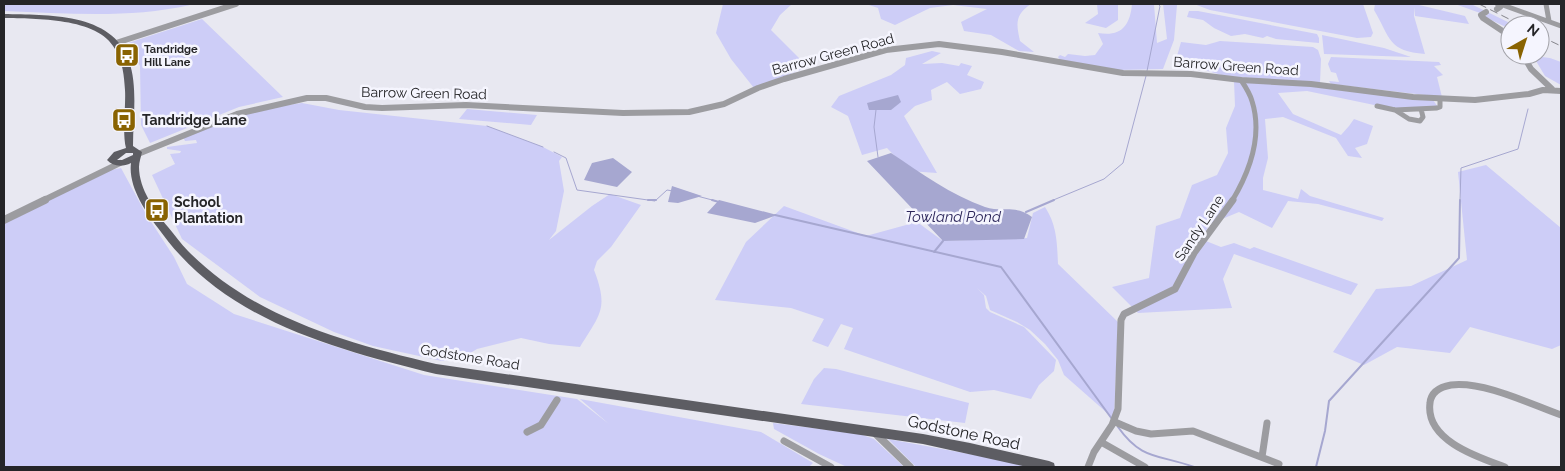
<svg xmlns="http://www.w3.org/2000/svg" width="1565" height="471" viewBox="0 0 1565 471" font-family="Raleway,sans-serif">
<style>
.green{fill:#cdcdf7}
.water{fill:#a6a7d0}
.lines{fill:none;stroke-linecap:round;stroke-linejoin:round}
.stream-far1{stroke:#a6a7d0;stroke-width:1}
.stream{stroke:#a6a7d0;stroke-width:2}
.minor-far1{stroke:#9c9ca0;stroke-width:5}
.minor{stroke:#9c9ca0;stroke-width:7}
.tertiary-far1{stroke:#9c9ca0;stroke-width:6}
.tertiary{stroke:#9c9ca0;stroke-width:8}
.primary{fill:#5d5d63;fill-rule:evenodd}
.rail{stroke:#84848a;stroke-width:1;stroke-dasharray:8 4.5;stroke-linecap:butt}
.labels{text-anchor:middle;stroke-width:5;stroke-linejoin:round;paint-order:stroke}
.far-poi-label{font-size:11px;font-weight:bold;fill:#252528;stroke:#f5f5fe;text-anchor:start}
.street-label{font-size:14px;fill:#252528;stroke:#f5f5fe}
.poi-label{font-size:14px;font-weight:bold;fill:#252528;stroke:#f5f5fe;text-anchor:start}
.water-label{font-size:15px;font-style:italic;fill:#2c265a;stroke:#f5f5fe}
.near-street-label{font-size:16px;fill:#252528;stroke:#f5f5fe}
</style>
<rect width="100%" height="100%" fill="#e8e8f1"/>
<path class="green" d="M4,4H190V5C128,19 66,13 4,11Z
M723,4H792L780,15L771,30L808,67L754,88L731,59L716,33Z
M866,4H1031C1015,15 1016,23 1020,41L1034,52L1019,51L991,35L964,31L961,22L987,9L953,5L930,8L895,25L881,19L878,8Z
M1097,4H1118V20L1106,28L1085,23L1098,14Z
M1132,4H1154L1157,43L1167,39L1163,4L1177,5L1174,40L1163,69L1117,70L1060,60L1058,57L1060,55L1065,57L1068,54L1085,56L1095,55L1103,44L1098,33C1121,37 1130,26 1132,4Z
M1194,4H1363L1373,33L1371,37L1357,38L1210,10Z
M1375,4H1415L1465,16L1469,24L1415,16V7L1414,16L1425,54C1388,51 1391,39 1374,10Z
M1455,4H1471L1514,25H1510V29L1487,18L1485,16L1489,14L1483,11L1480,13Z
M1189,11H1198L1317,34L1319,38V43L1276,39L1267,36L1263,38L1245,34L1231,36L1214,28L1203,20L1187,17Z
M202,19L283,97L239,107L150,143L141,125L140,66L128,43Z
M1322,35L1384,48L1411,57L1324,54Z
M1220,41L1313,47L1318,50L1321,59L1320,83L1225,76L1201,69L1177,66V56L1181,42L1206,45Z
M932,51L941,53L922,64L942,63L959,66L961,63L972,66L967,75L984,82L981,89L960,94L947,82L931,90L932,100L915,106L904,116L937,173L909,171L887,148L862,155L848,116L831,107L839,96L891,75L905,65L906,58Z
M1533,56L1550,58L1561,62V85L1545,76Z
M1331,57L1439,62L1441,65L1434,66L1443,75L1437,77L1442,97L1331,84L1329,81L1339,82L1336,73L1331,72L1328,64Z
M1234,81L1297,85L1433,100L1438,107L1405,109L1379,106L1307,91L1278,93L1293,114L1341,135L1349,126L1354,119L1373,126L1367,144L1355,148L1362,158L1348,156L1336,138L1283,117L1265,119L1268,158L1263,178V190L1298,199L1301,189L1310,196L1384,218L1382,221L1318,204L1288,201L1272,228L1239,212L1210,224L1201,239L1221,247L1234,243L1250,249L1254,247L1358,284L1351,295L1234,254L1223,279L1232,308L1138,313L1112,287L1149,278L1156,226L1180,218L1192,185L1217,175L1228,153L1226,128L1235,106Z
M302,103L339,110L487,126L543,147L562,157L559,161L564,191L556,231L549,240L592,206L610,194L641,205L611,247L597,261L594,270C609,309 600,314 580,347L549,344L521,338L477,349L462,358L442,361L373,346L334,332L260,297L182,239L152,175L175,164L170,154L180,153L181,151L167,149V147L197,143L196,140L185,141L183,137C222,121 260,108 302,103Z
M467,109L537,115L531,125L459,119Z
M1486,165L1561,228V345L1552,349L1470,327L1450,353L1397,347L1364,365L1333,352L1376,289L1411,286L1467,260L1458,172Z
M121,168L146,214L174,257L187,284L234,314L424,375L577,399L609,424L580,399L761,432L813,463L809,467H4V221L106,171Z
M784,206L866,236L917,222L943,241L1027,238L1033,213L1045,207C1057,225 1057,243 1058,264L1118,322L1114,419L1064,375L1058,360L1045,344L1030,330L1017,322L990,310L986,296L977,288L984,295L986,308L990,312L1024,327L1056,360L1054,371L1039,385L1031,399L994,390L970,392L844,349L853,328L841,324L828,347L812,341L824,319L791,308L715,300L746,242Z
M824,368L836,369L969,403L965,423L801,404L814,379Z
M773,423L860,434L874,439L904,467H847L819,454L774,429Z
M888,439L1040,467L965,466L916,467Z"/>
<path class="water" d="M898,95L901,102L891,110H869L867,103Z
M891,153C921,173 951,195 985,207C1002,213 1016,204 1032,217L1024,239L943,241L867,161Z
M613,158L632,172L617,187L584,180L592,163Z
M672,186L702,196L678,203L668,202Z
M719,200L777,215L755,223L707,213Z"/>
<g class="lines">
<path class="stream-far1" d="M1147,71L1160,6L1158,4
M876,110L874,127L878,157
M487,126L543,147
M554,152L566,158L577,190L655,201L667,190L673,191
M697,196L716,201
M1051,201L1104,179L1123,163L1146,76
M1460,201L1461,168L1518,149L1528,109"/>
<path class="stream" d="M648,200H656
M712,200L719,202
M1026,212L1054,200
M775,215L1001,267L1112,419
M934,252L943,241
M1118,427C1142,461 1159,454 1194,467
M1316,467L1325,431L1329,401L1459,258L1460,200"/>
<path class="minor-far1" d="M1500,4L1561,26
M1546,4L1549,21
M1377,106L1395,110L1437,108L1440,107V99
M1395,110L1409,119L1420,121L1423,117L1421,109
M1232,201C1250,171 1263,136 1252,101C1250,94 1245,86 1241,80"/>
<path class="minor" d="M1115,422L1136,431L1151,434L1193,431L1279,464
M527,432L541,425L557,400
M784,441L831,467
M1101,442L1145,467
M1262,457L1267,423
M1088,467L1094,452L1112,425L1118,409L1121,320L1124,314L1175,289L1194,253L1233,200
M1505,467C1477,457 1425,440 1430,403C1431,392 1440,387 1451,385C1484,381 1530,404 1561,415"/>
<path class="tertiary-far1" d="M1497,9L1500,7L1498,4
M1486,12L1481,15L1483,18L1510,36
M116,43L236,4
M1523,55L1531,69L1552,89
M138,154L237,114L307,98H326L365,107L382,108L466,105L623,113L689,112L724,104L758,88L784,79L886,50L939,44L1002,52L1123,73L1191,74L1241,80L1311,84L1413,97L1475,100L1529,94L1543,90L1561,91
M42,201L120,163"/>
<path class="tertiary" d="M4,220L45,200
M874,432L910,467"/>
<path class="primary" d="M4,14C46,15 113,12 129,61C138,87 133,119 133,146L142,152C141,157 139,162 139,167C139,189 155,211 168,227C175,235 181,244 188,251C254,318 347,343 436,364L923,434L970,443L1049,461L1054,463L1055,467H1027L923,444L436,374C346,352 245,326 180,255C172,247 165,237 158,228C145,211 128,186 131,163C123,167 113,167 107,160L114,152L126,148C122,133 126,106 125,90C124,76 123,62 115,49C98,17 35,19 4,18ZM126,153H133V155L122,160H117Z"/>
<path class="rail" d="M1479,4L1521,25
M1540,36L1561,46"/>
</g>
<defs>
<symbol id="bus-square" viewBox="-11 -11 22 22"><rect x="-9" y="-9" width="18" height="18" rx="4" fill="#896301" stroke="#f5f5fe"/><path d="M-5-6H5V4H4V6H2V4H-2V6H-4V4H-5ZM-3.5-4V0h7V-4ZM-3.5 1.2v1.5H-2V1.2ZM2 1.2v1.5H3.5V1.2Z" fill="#fff"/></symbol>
</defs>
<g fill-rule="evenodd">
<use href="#bus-square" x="113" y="41" width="28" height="28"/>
<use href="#bus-square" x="110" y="106" width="28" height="28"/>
<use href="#bus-square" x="143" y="196" width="28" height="28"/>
</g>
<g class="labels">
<g class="far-poi-label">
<text x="144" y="53">Tandridge<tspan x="144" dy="13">Hill Lane</tspan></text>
</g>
<g class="street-label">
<text transform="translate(833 54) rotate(-15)" y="5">Barrow Green Road</text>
<text transform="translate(1236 66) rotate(4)" y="5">Barrow Green Road</text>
<text transform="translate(424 93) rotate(1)" y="5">Barrow Green Road</text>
<text transform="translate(1199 228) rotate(-56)" y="5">Sandy Lane</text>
<text transform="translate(470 357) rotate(9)" y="5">Godstone Road</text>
</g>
<g class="poi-label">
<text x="142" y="125">Tandridge Lane</text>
<text x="174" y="207">School<tspan x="174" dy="16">Plantation</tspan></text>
</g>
<g class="water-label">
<text x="953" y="222">Towland Pond</text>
</g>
<g class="near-street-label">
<text transform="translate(964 432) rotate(12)" y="6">Godstone Road</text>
</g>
</g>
<rect width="1565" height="471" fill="none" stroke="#252528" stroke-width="10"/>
<g transform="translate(1525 40) rotate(39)"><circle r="24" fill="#f5f5fe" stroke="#a2a2a8"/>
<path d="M0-4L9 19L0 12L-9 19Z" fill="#896301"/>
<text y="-8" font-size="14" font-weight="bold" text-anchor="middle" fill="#252528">N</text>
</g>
</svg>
